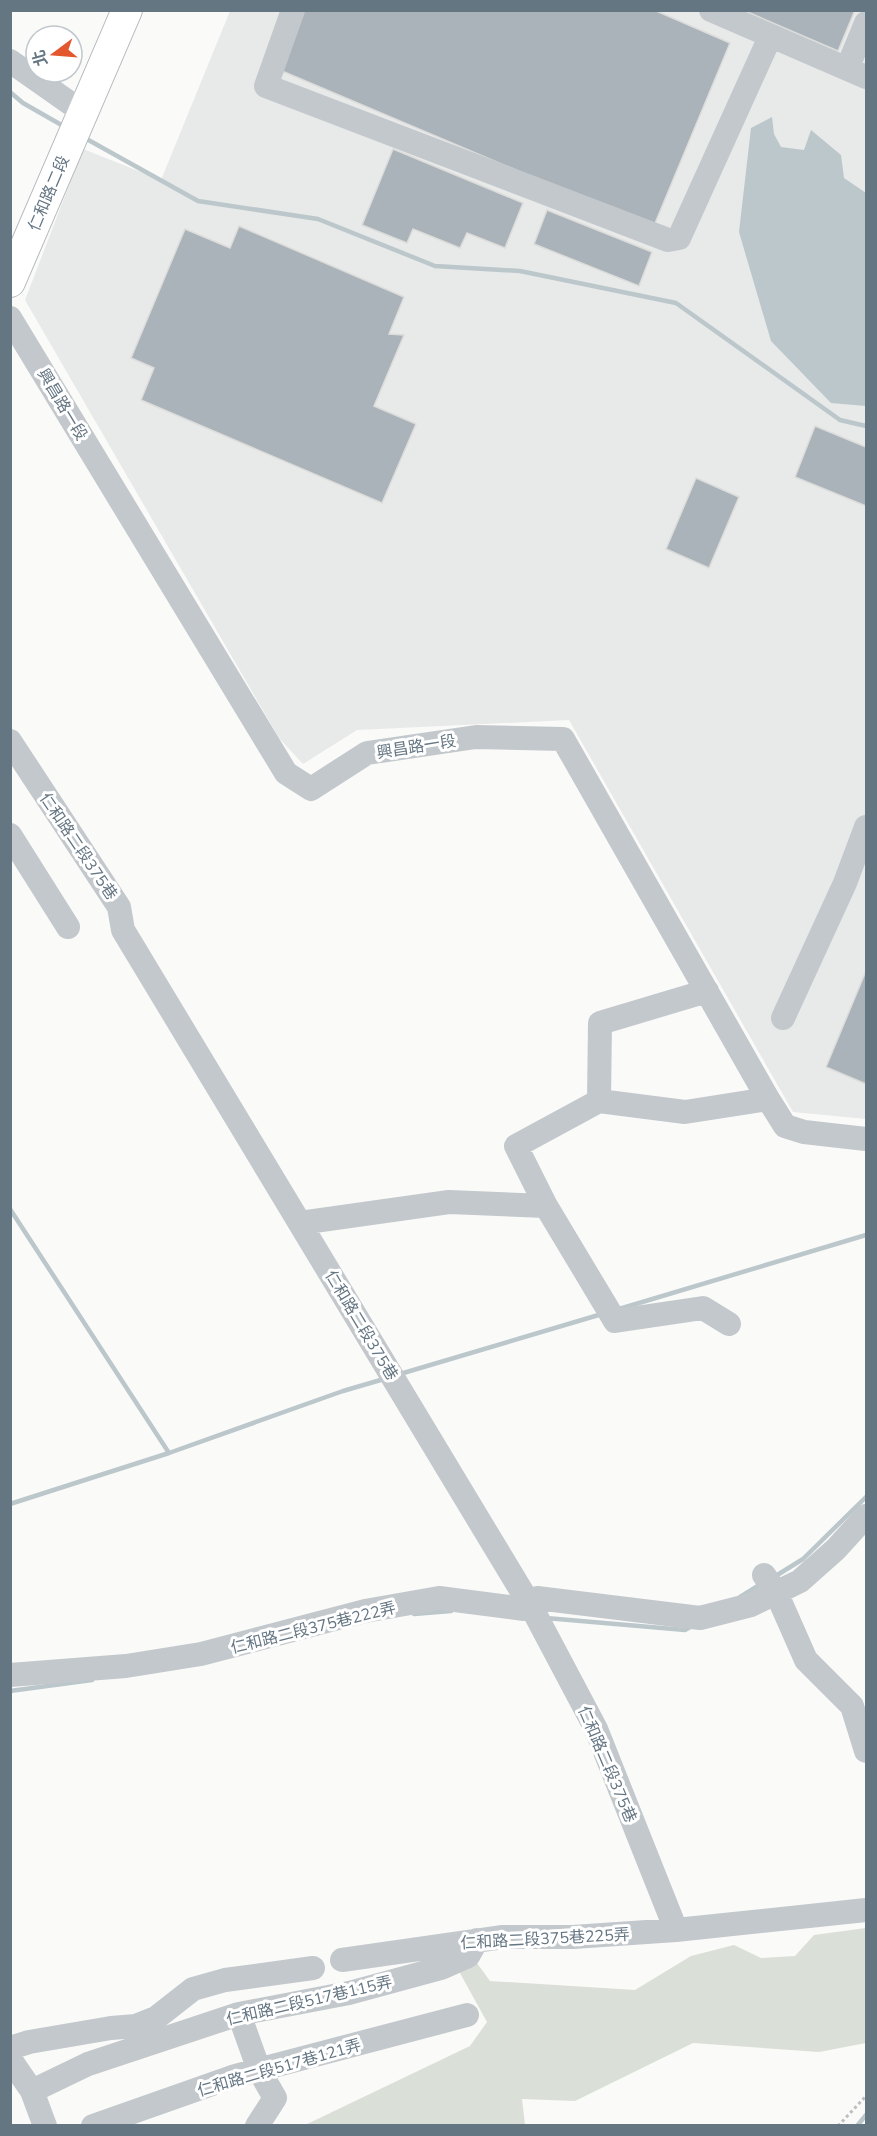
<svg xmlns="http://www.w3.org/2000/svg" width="877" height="2136" viewBox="0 0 877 2136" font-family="'Nunito Sans','Noto Sans TC',sans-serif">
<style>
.built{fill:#e8e9e9}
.green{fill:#dadfd7}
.water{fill:#bbc7cb}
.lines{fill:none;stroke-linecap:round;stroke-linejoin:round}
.stream{stroke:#bbc7cb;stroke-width:4.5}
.building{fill:#aab3b9;stroke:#dcdcda;stroke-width:1.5}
.major-casing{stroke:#b5babe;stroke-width:32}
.path{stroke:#bbbfc2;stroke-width:3;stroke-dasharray:3 3;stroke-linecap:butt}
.minor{stroke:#c3c8cc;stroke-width:24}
.major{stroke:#fff;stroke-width:30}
.labels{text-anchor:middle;stroke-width:6;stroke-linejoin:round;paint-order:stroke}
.street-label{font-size:16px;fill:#657683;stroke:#fff}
</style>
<rect width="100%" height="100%" fill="#fafaf8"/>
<path class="built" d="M230,11H866V1119L793,1112L569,720L357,730L303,764L279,738L25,300L83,149L161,180Z"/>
<path class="green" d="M866,1928V2043L819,2052L693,2043L575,2101L522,2099L525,2125L303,2126L470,2046L487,2022L439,1935L456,1934L490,1981L635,1990L691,1956L734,1945L761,1958L795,1956L814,1935Z"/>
<path class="water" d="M772,117L774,134L781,147L804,150L811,130L841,155L844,178L866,193V406L831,403L771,341L739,232L751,128Z"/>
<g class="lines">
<path class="stream" d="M10,92L23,103L65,127
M83,137L198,201L318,219L435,266L520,271L676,303L840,420L866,426
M10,1209L169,1453
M619,1309L866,1235
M400,1374L602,1314
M10,1504L169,1453L343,1391L384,1379
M774,1577L803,1559L866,1497
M740,1597L761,1584
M414,1614L451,1611
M546,1618L685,1630L692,1626
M10,1691L92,1680
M857,2126L866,2115"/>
</g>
<path class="building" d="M299,10H654L730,43L653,228L275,68Z
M743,10H855L838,51Z
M393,149L523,203L505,248L467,233L460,248L413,229L407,243L362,225Z
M547,210L652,252L639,286L534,244Z
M239,226L404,297L389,334L404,335L374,406L416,424L382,503L141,400L154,368L131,358L185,229L230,248Z
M815,426L866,447V506L795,477Z
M696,478L739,497L709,568L666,549Z
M866,971V1084L826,1067Z"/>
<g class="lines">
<defs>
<path id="major" d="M10,282L127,10"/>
</defs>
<use href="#major" class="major-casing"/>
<path class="path" d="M838,2126L866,2096"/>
<path class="minor" d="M293,10L266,86L668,240L679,238L770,37
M711,10L866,77
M10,61L84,113
M847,69L866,23
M10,318L286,773L311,789L367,753L476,737L563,739L768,1099L785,1126L804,1132L866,1139
M10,741L119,907L123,930L533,1610L596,1729L676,1930
M10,835L68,927
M783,1018L845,883L866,827
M599,1101L600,1023L707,991
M300,1223L449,1202L546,1206
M729,1324L703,1308L615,1321L546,1206L516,1146L599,1101L685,1112L768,1099
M764,1575L776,1592L806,1660L852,1706L866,1751
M10,1675L126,1666L201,1654L365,1611L439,1598L524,1609L537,1598L700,1618L751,1605L800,1581L836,1549L866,1516
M342,1960L503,1937H573L676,1930L866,1910
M239,2014L259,2070L275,2098L257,2126
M10,2048L29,2042L111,2028L136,2026L156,2018L193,1989L225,1980L313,1968
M10,2059L32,2091L45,2126
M32,2091L88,2064L239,2014L349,1993L441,1968L468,1956L477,1940
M93,2126L235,2076L467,2015"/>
<use href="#major" class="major"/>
</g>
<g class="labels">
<g class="street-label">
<text transform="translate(48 193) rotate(-67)" y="6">仁和路二段</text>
<text transform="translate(63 404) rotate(59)" y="6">興昌路一段</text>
<text transform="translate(416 746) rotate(-9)" y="6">興昌路一段</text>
<text transform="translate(79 846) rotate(56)" y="6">仁和路二段375巷</text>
<text transform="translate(362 1325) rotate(59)" y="6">仁和路二段375巷</text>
<text transform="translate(313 1627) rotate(-14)" y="6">仁和路二段375巷222弄</text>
<text transform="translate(608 1764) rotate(67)" y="6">仁和路二段375巷</text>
<text transform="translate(545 1938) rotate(-3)" y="6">仁和路二段375巷225弄</text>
<text transform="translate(309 2000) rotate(-13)" y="6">仁和路二段517巷115弄</text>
<text transform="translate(279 2067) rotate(-16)" y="6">仁和路二段517巷121弄</text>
</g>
</g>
<rect width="877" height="2136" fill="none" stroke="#657683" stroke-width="24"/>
<g transform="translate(54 54) rotate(254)"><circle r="28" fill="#ffffff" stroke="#c1c8cd" stroke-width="1.5"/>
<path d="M0-4.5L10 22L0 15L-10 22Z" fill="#e4572e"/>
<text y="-9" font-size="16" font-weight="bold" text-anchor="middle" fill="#657683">北</text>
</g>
</svg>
